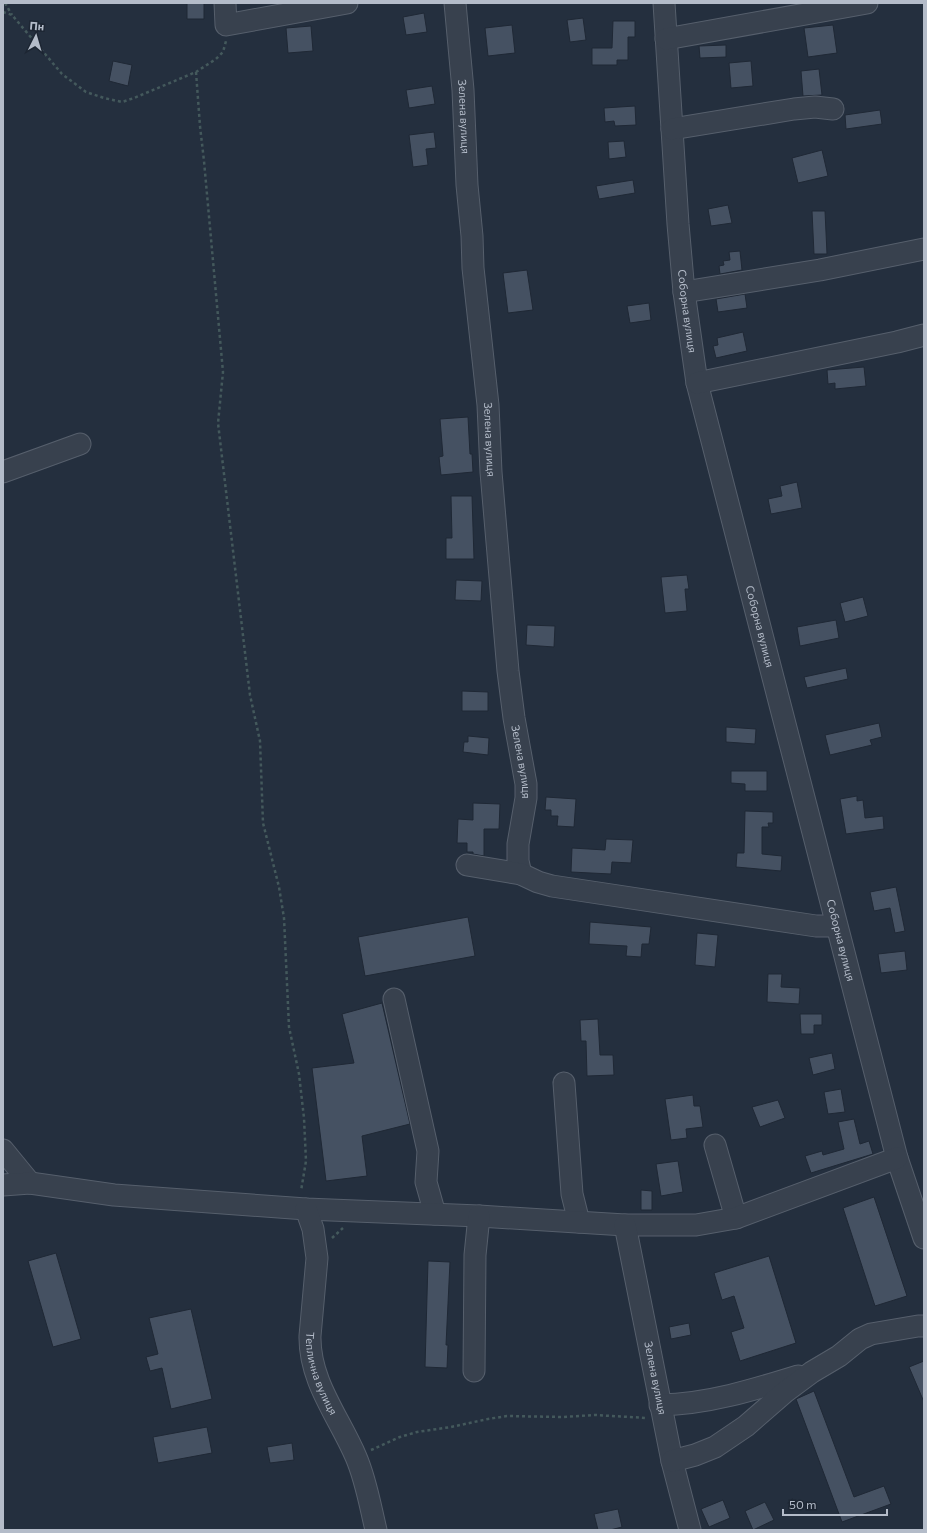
<svg xmlns="http://www.w3.org/2000/svg" width="927" height="1533" viewBox="0 0 927 1533" font-family="Commissioner,sans-serif">
<style>
.building{fill:#455162;stroke:#1f2835}
.lines{fill:none;stroke-linecap:round;stroke-linejoin:round}
.minor-casing{stroke:#565f6c;stroke-width:23}
.path{stroke:#44595c;stroke-width:2.5;stroke-dasharray:3 3;stroke-linecap:butt}
.minor{stroke:#38414e;stroke-width:21}
.labels{text-anchor:middle;stroke-width:4;stroke-linejoin:round;paint-order:stroke}
.street-label{font-size:11px;fill:#b4bcc9;stroke:#1d2633}
</style>
<rect width="100%" height="100%" fill="#242f3e"/>
<path class="building" d="M187,3H204V19H187Z
M424,13L427,32L406,35L403,17Z
M583,18L586,40L570,42L567,20Z
M613,21H635V37H628V60H617V65H592V48H612Z
M512,25L515,53L488,56L485,28Z
M833,25L837,53L808,57L804,28Z
M311,26L313,51L288,53L286,28Z
M726,45V57L700,58L699,46Z
M113,61L132,65L128,86L109,81Z
M751,61L753,86L731,88L729,63Z
M819,69L822,95L803,96L801,71Z
M432,86L435,104L409,108L406,90Z
M635,106L636,125L615,126L614,121L605,122L604,108Z
M880,110L882,124L846,129L845,115Z
M434,132L436,148L426,149L428,165L413,167L409,135Z
M624,141L626,157L609,159L608,142Z
M822,150L828,176L798,183L792,158Z
M633,180L635,193L599,199L596,186Z
M728,205L732,223L711,226L708,209Z
M812,211H825L827,254H814Z
M740,251L742,270L720,274L719,266L724,265L723,261L730,260L729,252Z
M527,270L533,310L508,313L503,273Z
M745,294L747,308L718,312L716,299Z
M649,303L651,320L630,323L627,306Z
M743,332L747,351L716,358L713,346L718,345L717,338Z
M864,367L866,386L835,389V383L828,384L827,370Z
M468,417L470,454H472L473,472L441,475L439,457L443,456L440,419Z
M797,482L802,508L771,514L768,499L782,496L780,486Z
M451,496H472L474,559H446V538H452Z
M687,575L689,589H685L687,611L665,613L661,577Z
M456,580L482,581L481,601L455,600Z
M863,597L868,616L845,622L840,603Z
M836,620L839,638L800,646L797,627Z
M527,625L555,626L554,647L526,645Z
M846,668L848,679L807,688L804,677Z
M462,691L488,692V711H462Z
M879,723L882,737L870,740L872,745L830,755L825,735Z
M726,727L756,729L755,744L726,742Z
M468,736L489,738L488,755L463,752L464,742H468Z
M731,771H767V791H745V784L731,783Z
M857,796V801L863,800L865,818L883,816L884,829L846,834L840,799Z
M546,797L576,799L574,827L557,826L558,816H551V810H545Z
M473,803L500,804L499,829H484V856L473,854V852H467V843H457L458,819L473,820Z
M745,811L773,812V823H768L769,827H762V854L782,856L781,871L736,867L737,853H744Z
M606,839L633,840L631,863L612,862L611,874L571,872L572,848L605,850Z
M896,887L905,931L895,933L890,908L874,911L870,892Z
M468,917L475,956L365,976L358,937Z
M590,922L651,927L649,944H642L641,957L626,956L627,946L589,944Z
M697,933L718,935L715,967L695,965Z
M905,951L907,970L881,973L878,954Z
M768,974H782L781,987L800,988L799,1004L767,1002Z
M382,1003L410,1124L362,1136L367,1176L326,1181L312,1068L354,1063L342,1014Z
M800,1014H822V1025H814V1034H801Z
M598,1019L600,1055H613L614,1075L587,1076L586,1041H581L580,1020Z
M832,1053L835,1069L813,1075L809,1058Z
M841,1089L845,1112L828,1114L824,1092Z
M693,1095L694,1106H700L703,1127L686,1129L687,1138L671,1140L665,1099Z
M778,1100L785,1118L760,1127L752,1107Z
M854,1119L860,1144L869,1141L873,1154L811,1173L805,1156L822,1151L823,1155L844,1149L838,1122Z
M678,1161L683,1192L661,1196L656,1164Z
M641,1190L652,1191V1210H641Z
M874,1197L907,1296L875,1306L843,1208Z
M56,1253L81,1339L53,1347L28,1261Z
M769,1256L796,1343L740,1361L731,1332L744,1328L734,1296L722,1300L714,1273Z
M428,1261L450,1262L446,1345H448L447,1368L425,1367Z
M191,1309L212,1399L171,1409L162,1368L150,1371L146,1357L158,1354L149,1318Z
M689,1323L691,1335L671,1339L669,1327Z
M924,1361V1402L909,1367Z
M814,1391L854,1497L884,1486L891,1504L842,1522L796,1399Z
M207,1427L212,1453L158,1463L153,1437Z
M292,1443L294,1460L270,1463L267,1447Z
M723,1500L730,1518L709,1527L701,1509Z
M765,1502L774,1520L753,1530L745,1511Z
M618,1509L622,1527L610,1530H598L594,1514Z"/>
<g class="lines">
<defs>
<g id="minor">
<path d="M225,3L226,25L347,3"/>
<path id="s1" d="M455,3L463,90L467,185L472,236L473,268L488,405L491,472L508,671L514,718L526,784V798L518,844V861L521,874"/>
<path id="s2" d="M664,3L678,224L684,292L697,383L897,1158L924,1238"/>
<path d="M666,39L867,3"/>
<path d="M672,129L794,109L815,107L833,109"/>
<path d="M684,292L820,270L924,249"/>
<path d="M697,383L897,342L924,335"/>
<path d="M3,472L80,444"/>
<path d="M467,865L521,874L538,882L552,886L816,926H836"/>
<path d="M394,999L428,1151L426,1182L435,1214"/>
<path d="M564,1083L572,1194L579,1222"/>
<path d="M715,1145L736,1218"/>
<path d="M3,1150L30,1183"/>
<path d="M3,1185L30,1183L114,1195L306,1209L479,1216L625,1225H696L736,1218L897,1158"/>
<path id="s3" d="M306,1209L313,1229L317,1258L310,1336C309,1381 339,1417 356,1457C366,1480 370,1505 376,1530"/>
<path id="s4" d="M625,1225L672,1461L690,1530"/>
<path d="M474,1371L475,1255L479,1216"/>
<path d="M660,1405C708,1404 753,1390 798,1376"/>
<path d="M672,1461L695,1455L715,1447L746,1426L785,1392L812,1372L839,1356L860,1339L871,1334L918,1326H924"/>
</g>
</defs>
<use href="#minor" class="minor-casing"/>
<path class="path" d="M5,3L12,15
M3,12L12,15L62,74L86,92L104,98L122,102L134,98L196,72L216,59L223,52L226,41
M196,72L200,126L204,161L223,372L218,423L250,695L260,741L263,823L279,887L284,918L289,1027L299,1074L304,1118L306,1161L301,1191
M332,1238L343,1228
M371,1450L400,1437L417,1432L451,1427L488,1419L507,1416L563,1417L595,1415L647,1418"/>
<use href="#minor" class="minor"/>
</g>
<g class="labels">
<g class="street-label">
<text dy="4" stroke="none"><textPath href="#s1" startOffset="114">Зелена вулиця</textPath></text>
<text dy="4" stroke="none"><textPath href="#s2" startOffset="309">Соборна вулиця</textPath></text>
<text dy="4" stroke="none"><textPath href="#s1" startOffset="438">Зелена вулиця</textPath></text>
<text dy="4" stroke="none"><textPath href="#s2" startOffset="633">Соборна вулиця</textPath></text>
<text dy="4" stroke="none"><textPath href="#s1" startOffset="762">Зелена вулиця</textPath></text>
<text dy="4" stroke="none"><textPath href="#s2" startOffset="957">Соборна вулиця</textPath></text>
<text dy="4" stroke="none"><textPath href="#s3" startOffset="168">Теплична вулиця</textPath></text>
<text dy="4" stroke="none"><textPath href="#s4" startOffset="156">Зелена вулиця</textPath></text>
</g>
</g>
<rect width="927" height="1533" fill="none" stroke="#b4bcc9" stroke-width="8"/>
<g transform="translate(36 36) rotate(5)" stroke="#1d2633" stroke-width="3" paint-order="stroke">
<path d="M0-3L7 15L0 10L-7 15Z" fill="#b4bcc9"/>
<text y="-6" font-size="11" font-weight="bold" text-anchor="middle" fill="#b4bcc9">Пн</text>
</g>
<path d="M783 1509v6h104v-6" fill="none" stroke="#b4bcc9" stroke-width="2"/>
<text x="789" y="1509" font-size="12" fill="#b4bcc9" stroke="#1d2633" stroke-width="3" paint-order="stroke">50 m</text>
</svg>
